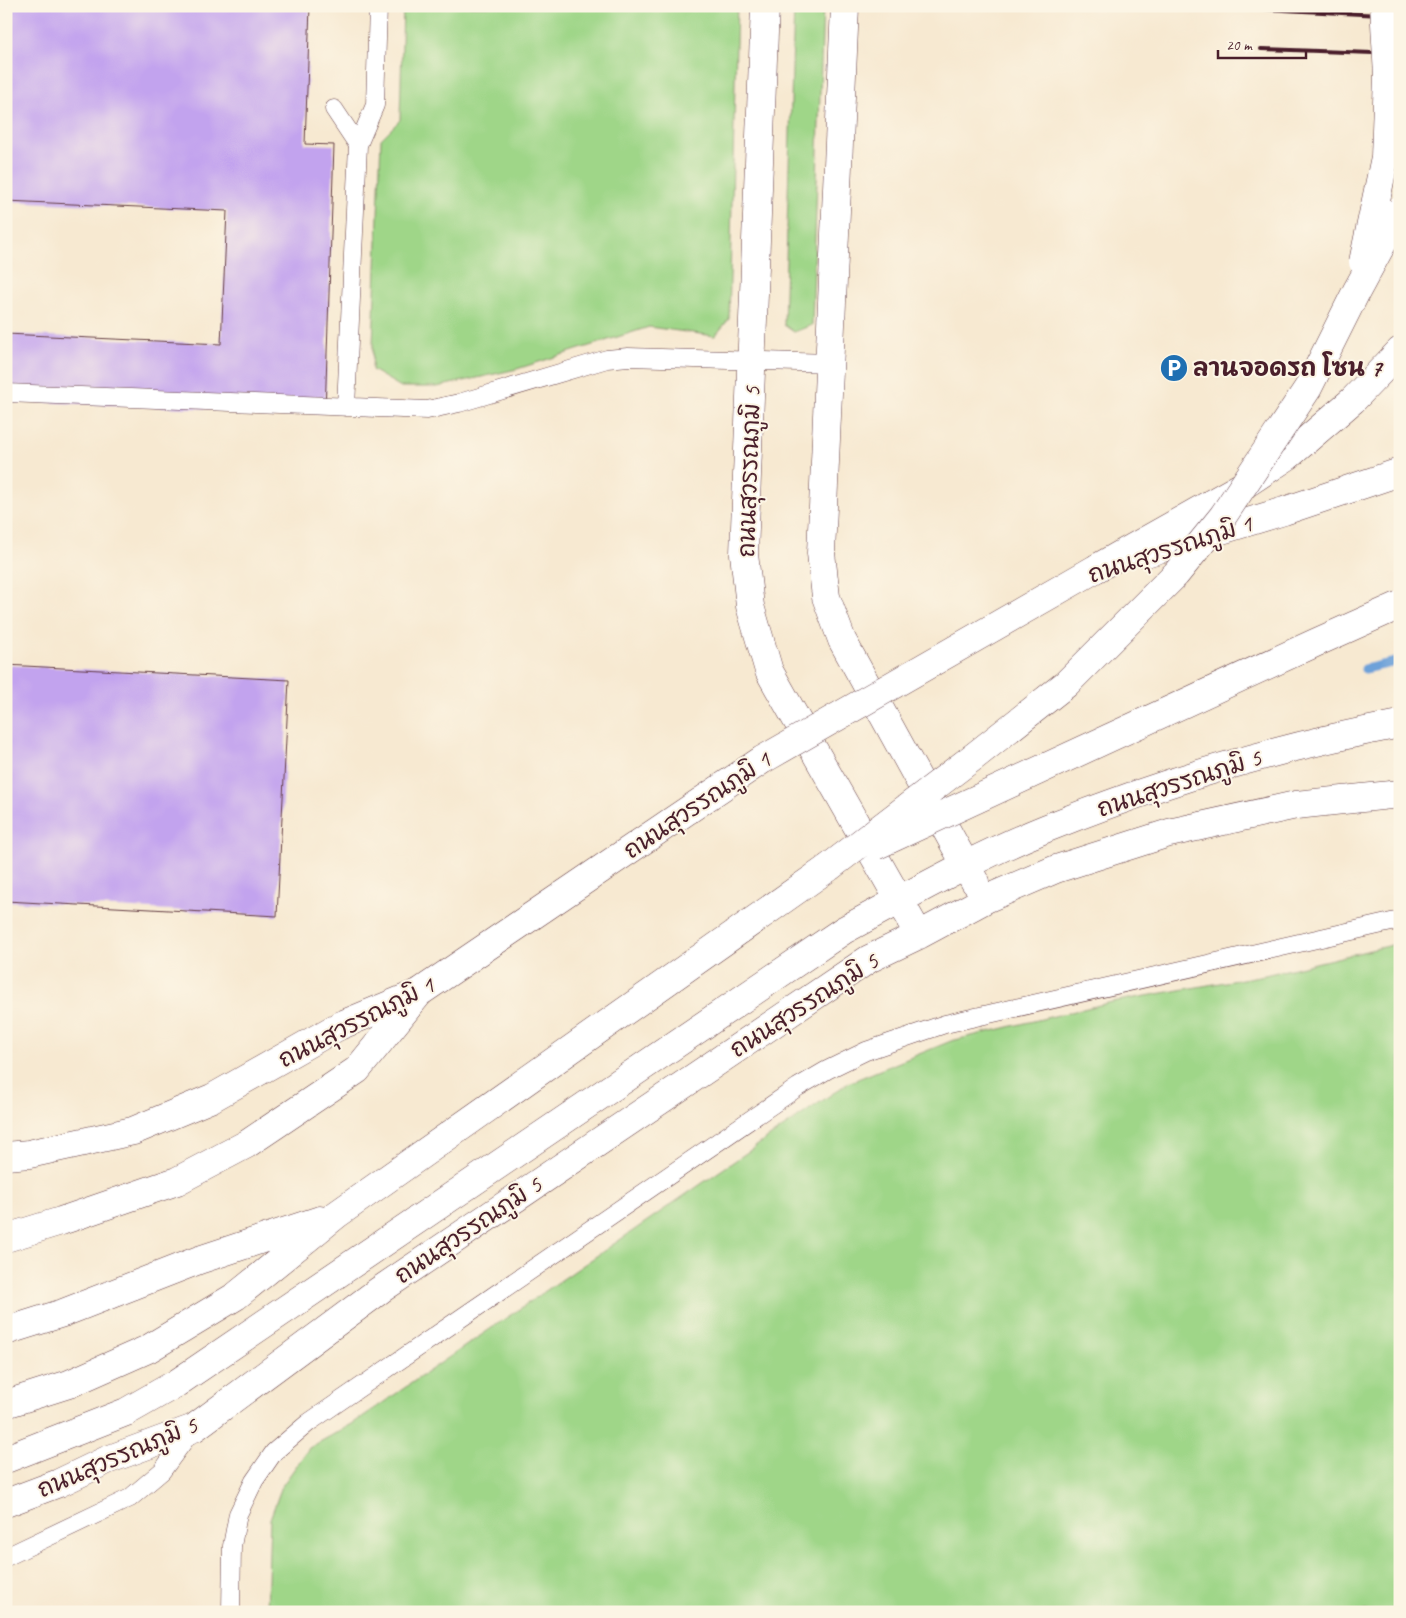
<svg xmlns="http://www.w3.org/2000/svg" width="1406" height="1618" viewBox="0 0 1406 1618" font-family="Caveat,'Playpen Sans Thai',sans-serif">
<style>
.green{fill:#9fd688;stroke:#747a5a}
.lines{fill:none;stroke-linecap:round;stroke-linejoin:round}
.stream{stroke:#6da1d9;stroke-width:9}
.building{fill:#c2a3ee}
.lane-casing{stroke:#643d44;stroke-width:19}
.street-casing{stroke:#643d44;stroke-width:29}
.highway-casing{stroke:#643d44;stroke-width:29}
.lane{stroke:#fff;stroke-width:18}
.street{stroke:#fff;stroke-width:28}
.highway{stroke:#fff;stroke-width:28}
.rail{stroke:#4a1f2b;stroke-width:4}
.highway-bridge-casing{stroke:#643d44;stroke-width:29;stroke-linecap:butt}
.highway-bridge{stroke:#fff;stroke-width:28}
.labels{text-anchor:middle;stroke-width:4;stroke-linejoin:round;paint-order:stroke}
.poi-label{font-size:24px;font-weight:bold;fill:#4a1f2b;stroke:#fcf5e5;text-anchor:start}
.street-label{font-size:24px;fill:#4a1f2b;stroke:#fcf5e5}
</style>
<rect width="100%" height="100%" fill="#fcf5e5"/>
<filter id="ink" filterUnits="userSpaceOnUse"><feTurbulence type="fractalNoise" baseFrequency=".02" numOctaves="2"/><feDisplacementMap in="SourceGraphic" scale="10" xChannelSelector="R" yChannelSelector="G"/><feConvolveMatrix kernelMatrix="1 2 1 2 8 2 1 2 1" color-interpolation-filters="sRGB"/></filter>
<filter id="wash" filterUnits="userSpaceOnUse"><feTurbulence type="fractalNoise" baseFrequency=".0096" numOctaves="4" result="noise"/><feDisplacementMap in="SourceGraphic" scale="20" xChannelSelector="R" yChannelSelector="G"/><feGaussianBlur stdDeviation="1.12" result="paint"/><feColorMatrix in="noise" values="0 0 0 0 0 0 0 0 0 0 0 0 0 0 0 0 0 1.4 0 .05"/><feComposite in="paint" operator="in"/></filter>
<g filter="url(#wash)">
<rect width="100%" height="100%" fill="#f7e9d1"/>
<path class="green" d="M403,6H737L729,319L715,336L649,327L517,369L437,387H401L372,370L381,139L400,120Z
M794,6H823L812,325L794,332L784,325Z
M1400,943V1612H267L270,1519L282,1486L309,1448L352,1424L848,1083L951,1041L1112,1002L1265,975Z"/>
<g class="lines">
<path class="stream" d="M1365,669L1400,661"/>
</g>
<g id="blocks">
<path class="building" d="M6,6H310L305,144L334,145L325,413L6,401V334L221,344L227,211L6,201Z
M6,665L289,680L277,916L6,901Z"/>
</g>
</g>
<g filter="url(#ink)">
<use href="#blocks" fill-opacity="0" stroke="#643d44" stroke-width="1"/>
<g class="lines">
<defs>
<path id="lane" d="M334,109L358,145
M6,393L427,410L459,403L607,359L628,357L830,363
M346,407L358,145L375,105L378,6
M6,1557L130,1498L162,1471L192,1430
M231,1612L232,1546L238,1514L254,1481L274,1452L308,1423L798,1087L827,1070L866,1051L945,1024L1400,920"/>
<path id="street" d="M765,6L744,554L750,606L769,671L919,935
M845,6L821,553L826,597L842,640L975,882
M6,1459L126,1412L177,1383L844,930C911,894 977,856 1047,828C1161,782 1279,747 1400,724
M6,1503L59,1483L107,1460L194,1428L380,1290L869,959L919,935L986,899L1056,869L1169,833L1296,805L1400,794"/>
<path id="highway" d="M1146,553L1284,511L1400,472
M1097,568L1244,485L1288,456L1353,400L1400,351
M6,1156L29,1154L133,1131L212,1098L339,1026L416,994
M6,1238L61,1221L177,1181L247,1144L357,1070L420,992
M6,1331L63,1313L199,1260L320,1220
M6,1404L69,1384L148,1349L236,1296L336,1215L828,868"/>
</defs>
<use href="#lane" class="lane-casing"/>
<use href="#street" class="street-casing"/>
<use href="#highway" class="highway-casing"/>
<use href="#lane" class="lane"/>
<use href="#street" class="street"/>
<use href="#highway" class="highway"/>
<path class="rail" d="M1264,9L1400,16
M1261,49L1400,54"/>
<defs>
<path id="highway-bridge" d="M1363,262L1385,157L1388,76L1384,6
M875,846L1315,643L1400,605
M828,868L976,755L1066,684L1176,574L1223,516L1308,388L1356,292L1400,211
M420,992L762,760L1097,568"/>
</defs>
<use href="#highway-bridge" class="highway-bridge-casing"/>
<use href="#highway-bridge" class="highway-bridge"/>
</g>
</g>
<defs>
<symbol id="parking-disc" viewBox="-11 -11 22 22"><circle r="9.5" fill="#1f6fb2" stroke="#fcf5e5"/><path d="M-3.5-5.5H1a3.5 3.5 0 0 1 0 7H-1V5.5H-3.5ZM-1-3.4V-.6H.8a1.4 1.4 0 0 0 0-2.8Z" fill="#fff"/></symbol>
</defs>
<g fill-rule="evenodd">
<use href="#parking-disc" x="1158" y="352" width="32" height="32"/>
</g>
<g class="labels">
<g class="poi-label">
<text x="1193" y="376">ลานจอดรถ โซน 7</text>
</g>
<g class="street-label">
<text transform="translate(749 472) rotate(-88)" y="8">ถนนสุวรรณภูมิ 5</text>
<text transform="translate(1170 549) rotate(-18)" y="8">ถนนสุวรรณภูมิ 1</text>
<text transform="translate(1179 783) rotate(-18)" y="8">ถนนสุวรรณภูมิ 5</text>
<text transform="translate(697 805) rotate(-34)" y="8">ถนนสุวรรณภูมิ 1</text>
<text transform="translate(804 1005) rotate(-33)" y="8">ถนนสุวรรณภูมิ 5</text>
<text transform="translate(356 1022) rotate(-27)" y="8">ถนนสุวรรณภูมิ 1</text>
<text transform="translate(468 1230) rotate(-34)" y="8">ถนนสุวรรณภูมิ 5</text>
<text transform="translate(117 1457) rotate(-23)" y="8">ถนนสุวรรณภูมิ 5</text>
</g>
</g>
<rect width="1406" height="1618" fill="none" stroke="#fcf5e5" stroke-width="25"/>
<path d="M1218 50v8h88v-8" fill="none" stroke="#4a1f2b" stroke-width="2.5"/>
<text x="1226" y="50" font-size="15" fill="#4a1f2b" stroke="#fcf5e5" stroke-width="4" paint-order="stroke">20 m</text>
</svg>
